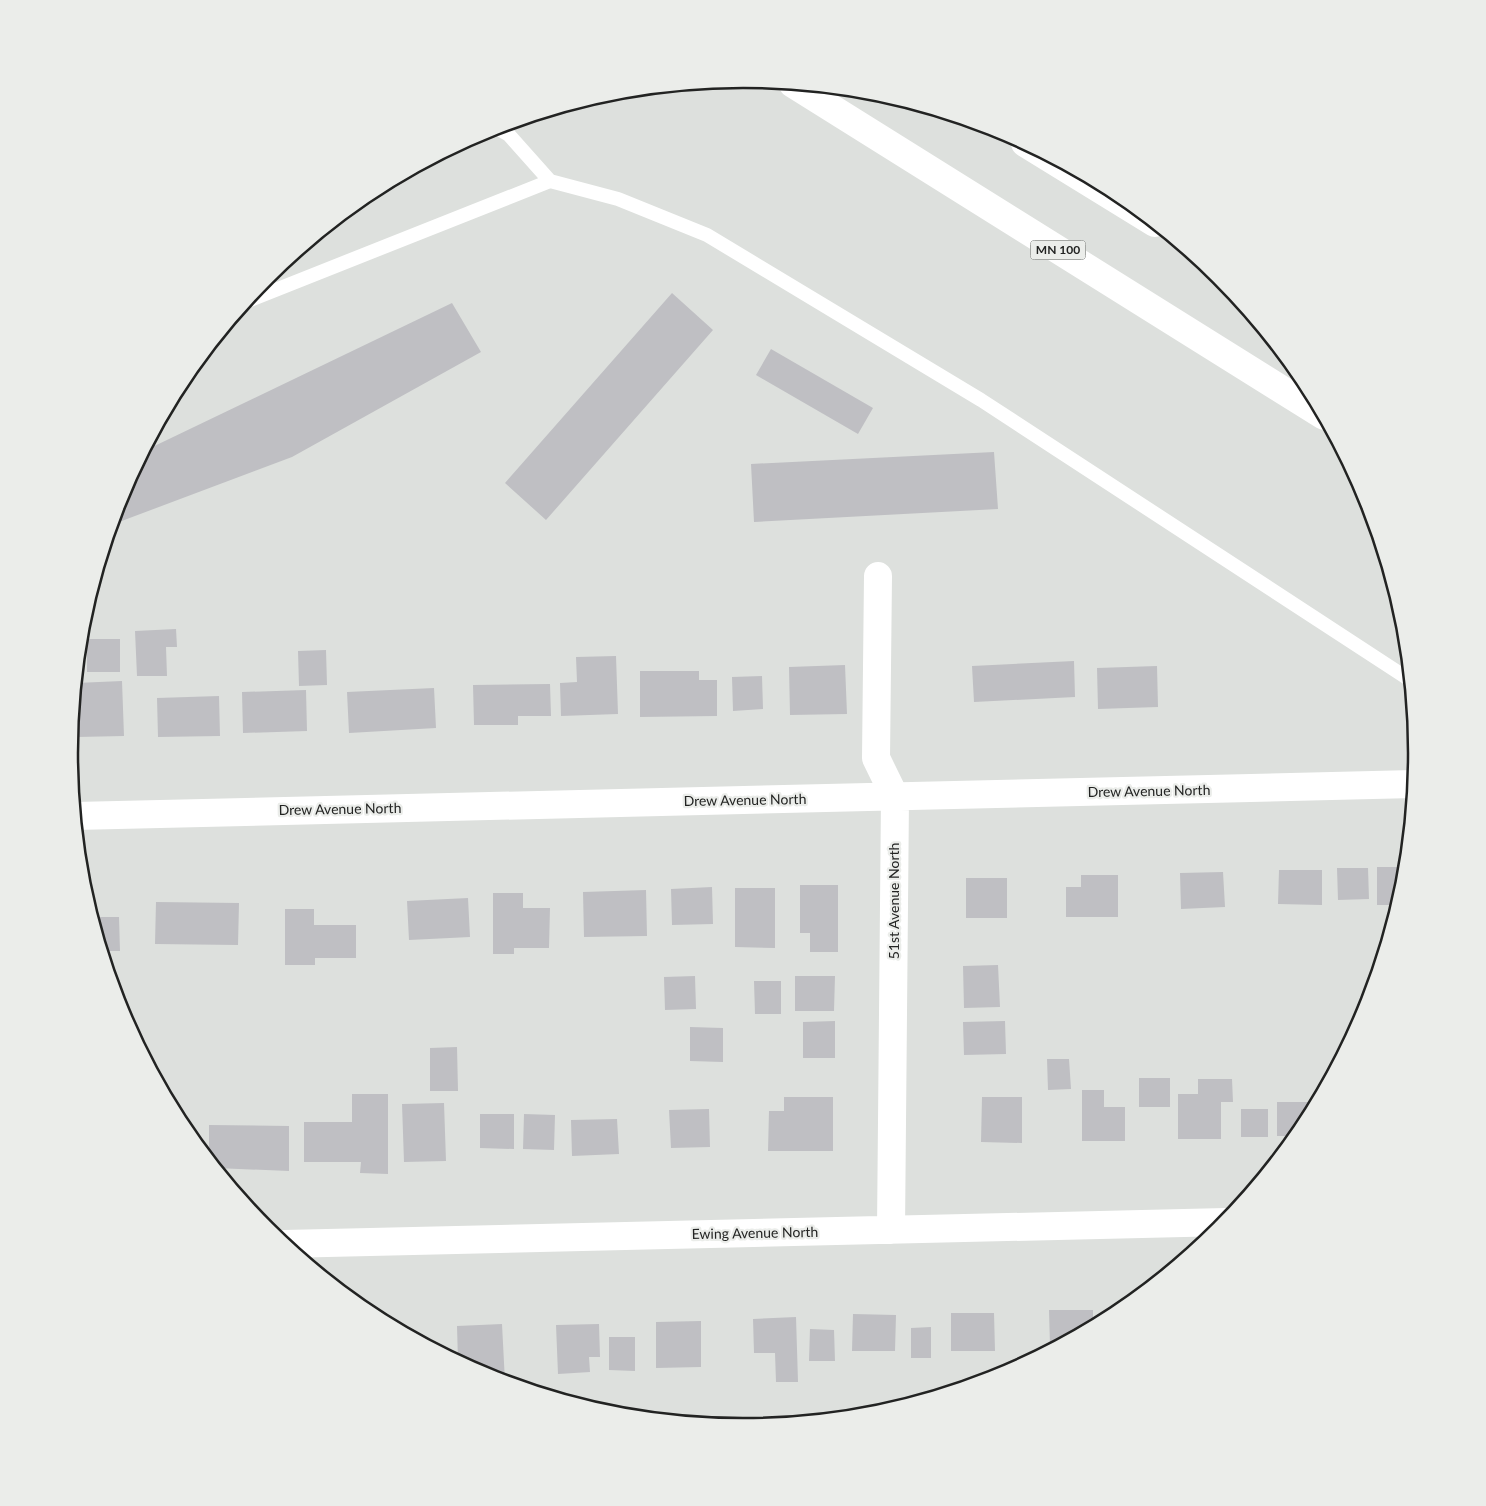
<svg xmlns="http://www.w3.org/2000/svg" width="1486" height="1506" viewBox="0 0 1486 1506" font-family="Lato,sans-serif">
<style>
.building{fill:#bfbfc3}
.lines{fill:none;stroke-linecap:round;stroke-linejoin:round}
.lane{stroke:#fff;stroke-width:14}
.street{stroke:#fff;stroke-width:28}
.highway{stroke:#fff;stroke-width:28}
.labels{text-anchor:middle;stroke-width:4.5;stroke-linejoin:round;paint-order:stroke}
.shield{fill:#ebedea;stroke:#5e605e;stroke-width:1}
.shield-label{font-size:12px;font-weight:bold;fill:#222322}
.street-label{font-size:14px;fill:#222322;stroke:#ebedea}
.rim{fill:none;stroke:#222322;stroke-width:2.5}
</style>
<rect width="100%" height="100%" fill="#dde0dd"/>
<path class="building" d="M672,293L713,330L546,520L505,483Z
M452,303L481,352L292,457L111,525L120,495L144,451Z
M771,349L873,408L858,434L756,375Z
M994,452L998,509L754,522L751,464Z
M176,629L177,647H166L167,676H137L135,631Z
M87,639H120V672H87Z
M326,650L327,685L299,686L298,651Z
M616,656L618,714L561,716L560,683L577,682L576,657Z
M1074,661L1075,697L974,702L972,666Z
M845,665L847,714L790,715L789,667Z
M1157,666L1158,707L1098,709L1097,668Z
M640,671H699V680H717V716L640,717Z
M762,676L763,709L733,711L732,677Z
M122,681L124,736L77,737L76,683Z
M550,684L551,716H518V725H474L473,685Z
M434,688L436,728L349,733L347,692Z
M306,690L307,731L243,733L242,692Z
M219,696L220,736L158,737L157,698Z
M1377,867H1406L1404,885L1398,905H1377Z
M1337,868H1368L1369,899L1338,900Z
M1279,870H1322V905L1278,904Z
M1223,872L1225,907L1181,909L1180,873Z
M1081,875H1118V917H1066V887H1081Z
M966,878H1007V918H966Z
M800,885H838V952H810V933H800Z
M712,887L713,924L672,925L671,889Z
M735,888H775V948L735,947Z
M646,890L647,936L584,937L583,892Z
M493,893H523V908H550L549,948H514V954H493Z
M468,898L470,937L409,940L407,901Z
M156,902L239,903L238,945L155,944Z
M285,909H314V925H356V958H315V965H285Z
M92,917H119L120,951H102Z
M998,965L1000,1007L964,1008L963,966Z
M695,976L696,1009L665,1010L664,977Z
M795,976H835L834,1011H795Z
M754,981H781V1014H755Z
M835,1021V1058H803V1022Z
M1005,1021L1006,1054L964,1055L963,1022Z
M690,1027L723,1028V1062L690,1061Z
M457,1047L458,1091H430V1048Z
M1047,1059H1069L1071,1089L1048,1090Z
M1139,1078H1170V1107H1139Z
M1198,1079H1232L1233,1102H1221V1139H1178V1094H1198Z
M1082,1090H1104V1107H1125V1141H1082Z
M352,1094H388V1174L360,1173L361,1162H304V1122H352Z
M784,1097H833V1151H768L769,1111H784Z
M982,1097H1022V1143L981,1142Z
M1277,1102H1317L1303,1128L1297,1136H1277Z
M444,1103L446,1161L404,1162L402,1104Z
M709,1109L710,1147L671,1148L669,1110Z
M1241,1109H1268V1137H1241Z
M480,1114H514V1149L480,1148Z
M524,1114L555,1115L554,1150L523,1149Z
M617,1119L619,1154L572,1156L571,1120Z
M209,1125L289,1126V1171L216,1168L209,1160Z
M191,1127L192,1139L182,1128Z
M1049,1310H1093V1327L1058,1346H1050Z
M951,1313H994L995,1351H951Z
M853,1314L896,1315L895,1351H852Z
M796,1317L798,1382H776L775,1353H754L753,1319Z
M701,1321V1367L656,1368V1322Z
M502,1324L505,1382L485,1376L474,1370V1361H458L457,1326Z
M599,1324L600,1357H589L590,1372L558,1374L556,1325Z
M931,1327V1358H911V1328Z
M810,1329L834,1330L835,1361H809Z
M609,1337H635V1371L609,1370Z"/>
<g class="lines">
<path class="lane" d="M495,127L509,135L550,181L618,199L707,235L981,400L1410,680
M245,302L550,181"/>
<path class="street" d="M878,576L876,758L895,797L891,1230
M75,816L1414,784
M284,1244L1226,1222"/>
<path class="highway" d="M793,84L1324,416
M1025,143L1155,223"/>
</g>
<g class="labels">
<rect class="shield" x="1030.5" y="240.5" width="55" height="19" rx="4"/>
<g class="shield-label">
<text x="1058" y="254">MN 100</text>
</g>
<g class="street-label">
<text transform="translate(1149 791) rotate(-1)" y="5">Drew Avenue North</text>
<text transform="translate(745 800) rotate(-1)" y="5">Drew Avenue North</text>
<text transform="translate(340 809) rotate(-1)" y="5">Drew Avenue North</text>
<text transform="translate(894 901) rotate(-90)" y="5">51st Avenue North</text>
<text transform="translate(755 1233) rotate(-1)" y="5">Ewing Avenue North</text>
</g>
</g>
<path d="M0 0H1486V1506H0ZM78 753a665 665 0 1 1 1330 0a665 665 0 1 1-1330 0Z" fill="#ebedea" fill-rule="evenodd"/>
<path class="rim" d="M78 753a665 665 0 1 1 1330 0a665 665 0 1 1-1330 0Z"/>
</svg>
